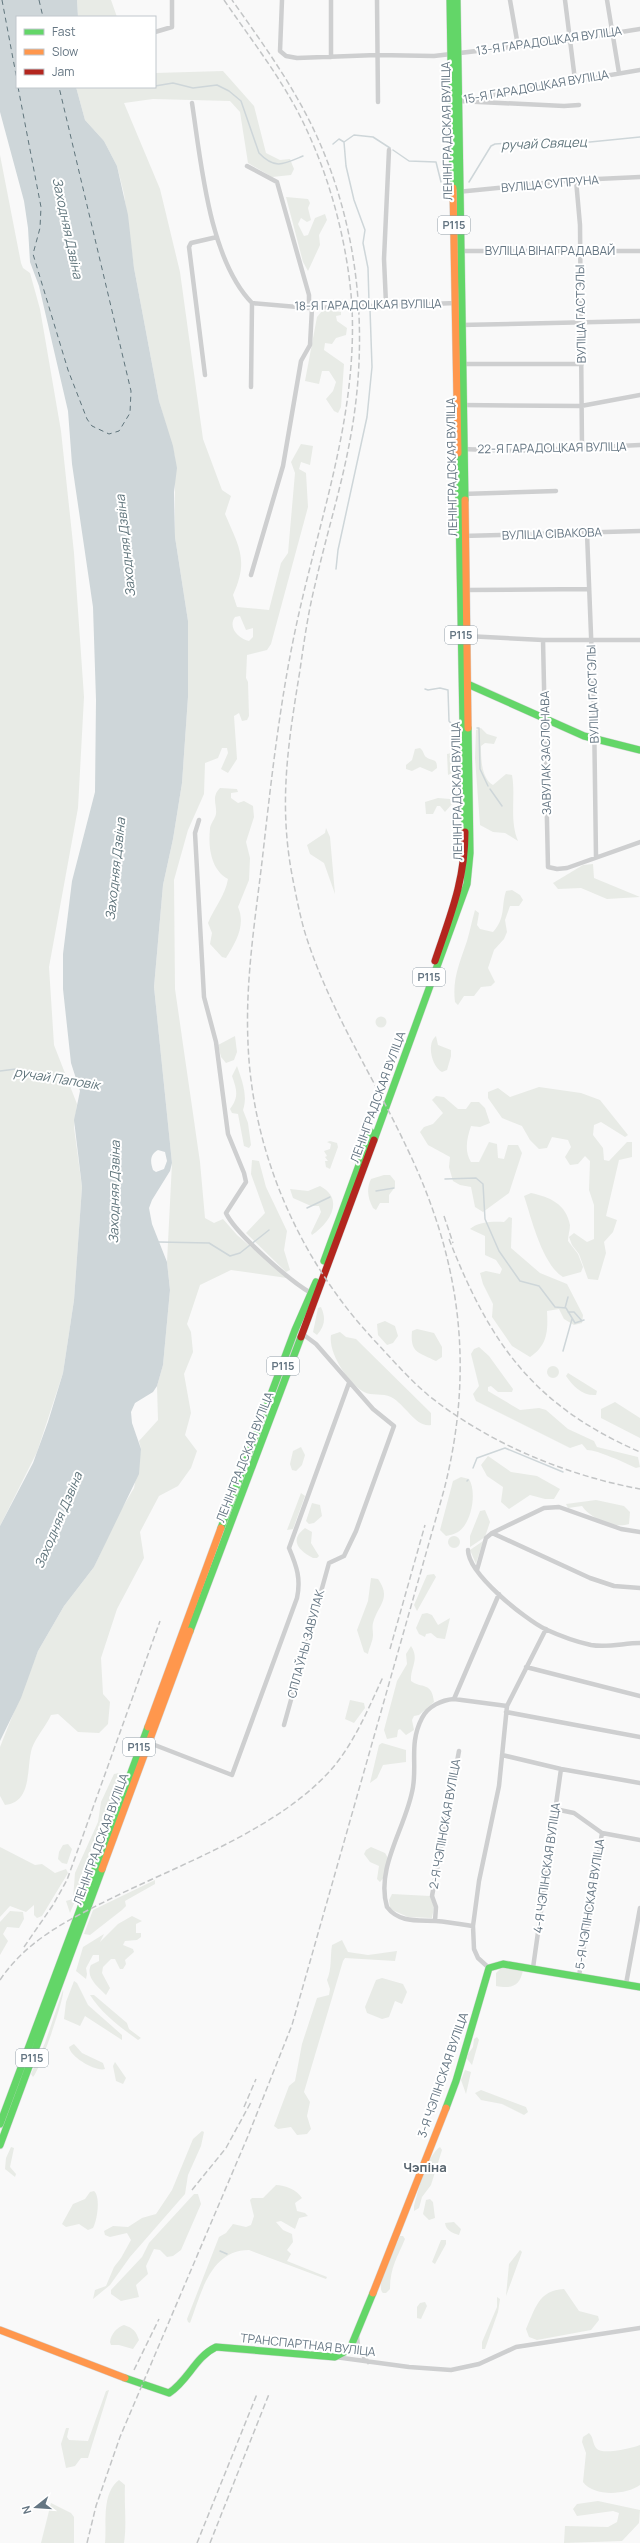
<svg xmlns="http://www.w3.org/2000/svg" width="640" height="2543" viewBox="0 0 640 2543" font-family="Manrope,sans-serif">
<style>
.green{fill:#e8ebe6;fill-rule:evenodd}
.water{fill:#ced6d9;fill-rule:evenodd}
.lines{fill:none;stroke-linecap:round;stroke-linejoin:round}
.stream{stroke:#ced6d9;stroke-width:1.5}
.ferry{stroke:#60757c;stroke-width:1;stroke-dasharray:5 4;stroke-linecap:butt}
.fast-casing{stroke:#d5d6d7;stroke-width:8}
.slow-casing{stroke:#d5d6d7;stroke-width:8}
.jam-casing{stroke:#d5d6d7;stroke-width:8}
.street{stroke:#cecfd0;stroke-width:4.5}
.fast{stroke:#63d668;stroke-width:7}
.slow{stroke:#ff974d;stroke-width:7}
.jam{stroke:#b3261e;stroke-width:7}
.rail{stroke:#c3c5c6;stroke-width:1.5;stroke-dasharray:6 3;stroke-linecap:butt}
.labels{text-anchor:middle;stroke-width:4;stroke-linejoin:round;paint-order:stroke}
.shield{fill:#fff;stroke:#939fa8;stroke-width:1}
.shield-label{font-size:11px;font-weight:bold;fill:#657683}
.street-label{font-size:12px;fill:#657683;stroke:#fff}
.water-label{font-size:13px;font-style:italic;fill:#60757c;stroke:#fff}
.neighbourhood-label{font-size:13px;font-weight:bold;fill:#57646e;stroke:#fff}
</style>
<rect width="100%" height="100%" fill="#f9f9f9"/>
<path class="green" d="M77,0H111L117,17H78Z
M223,71L254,106L266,153L280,160L290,159L294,169L291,175L272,177L248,163L240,112L230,101L153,99L124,103L160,189L180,272L203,439L222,490L231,496L225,514C239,547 249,560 233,595L237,607L269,610L281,563L288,553L295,473L291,462L301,444L313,446L310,465L301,462L299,469L306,473L308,507L271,644L267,650L247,655L246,678L248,682L249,716L247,720L242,721L239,713L234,716L237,759L228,773L221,769L228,753L227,748H222L218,758L205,763L204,794L188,830L174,880L175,989L200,1162L205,1218L214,1223L223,1219L237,1235L287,1278L231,1270L200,1285L187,1324L191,1332L193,1352L184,1374L191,1413L185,1435L197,1451L191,1468L178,1486L159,1496L140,1532L144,1558L117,1609L101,1658L103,1694L110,1702L108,1724L99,1733L78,1732L58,1714L51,1715C46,1726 36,1737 32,1748C26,1767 33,1802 5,1805L0,1796V1747L38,1651L64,1606L94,1567L118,1515L134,1488L141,1449L139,1441L158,1420L157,1386L163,1365L170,1290L167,1262L172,1163L154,987L163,885L173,839L182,783L188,697V621L175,537V457L159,401L134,268L124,194L117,166L104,141L85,120L76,87H155V73ZM240,616L246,630L253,628V637L249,641C240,639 227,628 235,617Z
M0,155L21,263L23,268L30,273L40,309L61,431L74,553L84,697L78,808L49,967L54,1045L77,1104L74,1127L82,1187L74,1300L63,1373L37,1452L0,1526Z
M286,197L308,199L310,203L308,208L311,220L307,222L301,218L298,224L304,236L308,235L315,218L325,214L327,220L319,235L320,245L308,271L303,262Z
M329,310L341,312V315L336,316L337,321L347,328L346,335L336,338L332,344L325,343L324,350L344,364L341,407L338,413L334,411L326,399L333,391L336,382L329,371H322L319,384L305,381L317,317L322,311Z
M481,728L487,734L497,737L494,744L485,743L481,746C481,758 481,778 493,785L506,774L512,775C516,797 509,819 518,841L505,833L493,832L480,825L475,758L476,730Z
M420,748C424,751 423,754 426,757C432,762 437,757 437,768L432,772L420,767L412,771L406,769V765L412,760L415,749Z
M452,753L454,772L448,775L447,754Z
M220,788L237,789L238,792L231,793V798L238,803L244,801L253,806L254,817L246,842L250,858L249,880L238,907C246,925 236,942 226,958L222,957L210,944L212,933L208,923C214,908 225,896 228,879C211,870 208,847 210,829C210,824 215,819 216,814C217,804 211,797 220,788Z
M438,798L450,799L452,804L445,812L440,806H437L433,814H426L425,802Z
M326,828L330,837L335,894L324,863L310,854L307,845L325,833Z
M593,864L594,878L640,897L607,899L581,888L558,889L553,883L583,865Z
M512,890L520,895L523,900L519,906H510L505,920L507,932L504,939L494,950L488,968L495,982L491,986L481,987L474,996H464L458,1005L455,1002C452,979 460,962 467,941C470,931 472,920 475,910L479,913L477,925L480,929L493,932C506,918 501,906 506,891Z
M375.5 1022a5.5 5.5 0 1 1 11 0a5.5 5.5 0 1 1-11 0Z
M235,1036L237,1052L234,1060L226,1063L221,1057L218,1045Z
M436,1036L438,1045L451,1050V1056L447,1070L442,1072C432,1067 426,1044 436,1036Z
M237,1066C242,1080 248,1096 243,1110L248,1123L251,1145L249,1148L244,1146L238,1114L232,1113L230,1109C239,1097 237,1090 232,1076Z
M539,1087L581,1093L600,1100L628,1135L625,1137L601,1122L594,1125L593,1135L603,1148L604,1160L609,1161L627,1142H632V1157L619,1160L606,1216L617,1220L613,1232L604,1242L606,1253L598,1280L588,1279L579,1254L572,1245L569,1237L574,1233L587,1242L594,1239V1205L589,1190L590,1161L585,1156L578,1164L570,1165L565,1157L571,1147L568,1140L552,1137L547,1148L539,1149L530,1140L522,1126L502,1118L488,1098V1092L498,1088L510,1097Z
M436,1096L444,1097L458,1109H466L471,1102H479L485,1108L490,1123L480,1127L471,1126C467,1138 464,1151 471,1162H479L489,1142L497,1144L498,1158L504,1159L508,1145H518L522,1153L509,1193L483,1212L475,1207L471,1187L460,1185L453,1181L449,1167L450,1157L428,1145L420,1132L424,1127L433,1124L443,1113L432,1100Z
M330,1141L337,1143L338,1147L330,1169L326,1167L325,1161H328L325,1157L327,1156L324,1151L330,1149L331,1144L327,1142Z
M252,1160L259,1161L266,1187L287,1231L284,1250L290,1270L286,1272L246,1233L265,1213L251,1174Z
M384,1175H390L395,1181V1187L389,1195V1203H380L376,1210L373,1208C368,1199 366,1189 371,1179Z
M320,1186C345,1199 330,1223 312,1235L311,1233L321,1212L319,1206H311L293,1198L290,1189L308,1191Z
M531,1193C550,1197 566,1204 570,1225C570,1230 568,1235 568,1241L578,1254L583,1267L581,1272L563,1277C543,1265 532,1221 525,1199L524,1196Z
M509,1217L512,1218L511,1248L540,1273L567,1284L583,1315L582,1323L574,1325L564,1319L559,1309L547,1311C548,1330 548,1345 530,1357L512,1346L492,1317L493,1304L483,1284L480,1273L486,1271L500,1274L502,1269L496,1260L485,1255V1236L470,1229C477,1222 494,1221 504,1222Z
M321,1307C326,1318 325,1326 317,1335L313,1332L318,1308Z
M385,1321L395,1326L398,1336L393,1343L387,1345L378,1335L377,1324Z
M417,1329L434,1333L442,1347V1357L436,1361C418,1352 410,1353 412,1331Z
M340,1332L346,1337L356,1339L431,1413V1425C416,1428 406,1405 391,1397C383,1393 371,1396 364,1392C348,1383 328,1353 331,1335Z
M479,1347L489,1356L513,1389L512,1392H498L491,1386L488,1387V1391L520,1410L539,1408L546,1410L568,1429L594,1441L597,1447L638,1457L640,1467L636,1468C625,1463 598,1450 587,1450L582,1444L570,1448L476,1401L473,1394L479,1386L471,1354L474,1349Z
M547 1372a6 6 0 1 1 12 0a6 6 0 1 1-12 0Z
M568,1373L597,1391L596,1395C582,1396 573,1386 566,1376Z
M615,1402L640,1418V1438L601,1418V1409Z
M301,1447L305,1455L302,1465L296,1471L292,1470L290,1464L293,1451Z
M488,1456L511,1472L537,1476L560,1489L554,1499H545L530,1495L509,1509L501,1502L503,1487L487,1476L481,1465Z
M461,1477L469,1479C477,1492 472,1523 458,1532C455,1534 450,1535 446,1536L440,1530L453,1481Z
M301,1493L305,1496L293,1529L287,1530Z
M596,1500L624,1506L630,1512L629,1524C614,1529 590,1518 582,1506L568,1508L566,1504Z
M312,1503L320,1505L322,1516L314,1523L309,1524L306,1521Z
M485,1510L490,1522L485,1537L470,1547V1536L480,1511Z
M305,1528L312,1532L311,1543L319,1556L317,1558H313C300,1551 288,1541 305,1528Z
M448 1542a6 6 0 1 1 12 0a6 6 0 1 1-12 0Z
M483,1541L476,1564L470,1550Z
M434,1574L436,1577L417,1611L414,1605L427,1575Z
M371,1578L378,1579C392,1599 378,1604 373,1623C372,1628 373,1630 373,1635C373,1641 369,1648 368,1654L364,1652L357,1630L368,1601Z
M427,1613L432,1615L438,1625L450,1618L445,1639L437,1638L431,1633L426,1634L425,1637L419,1634L416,1628L422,1614Z
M411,1646C420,1659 410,1668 411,1681C421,1689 432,1681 434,1702L419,1715L414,1716L412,1720L414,1730L406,1735L400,1729L398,1730L397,1737L387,1739L384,1730L397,1681L407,1664L406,1654Z
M350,1700L364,1703L365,1708L354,1723L345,1719Z
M382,1743L406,1750V1762L383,1765L377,1778L370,1783L379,1745Z
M119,1773H121L82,1873L78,1894L70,1913L66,1901L73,1899L75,1873L98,1822L101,1802L114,1774Z
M68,1844L72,1849L67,1864L62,1863L58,1859L59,1852L63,1845Z
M0,1847L35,1865L42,1864L55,1873L66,1869L68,1873L42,1916L37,1918L34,1915V1905L26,1912L10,1906L0,1917Z
M371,1847L385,1853L389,1860L385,1876L380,1882L377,1879L379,1866L370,1862L364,1854L366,1850Z
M155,1880V1884L125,1901L126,1906L122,1910L90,1935L84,1934L93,1910Z
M392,1894L430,1896L434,1907L432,1918L408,1917L390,1909L389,1900Z
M10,1911L23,1912L24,1919L19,1928L7,1927L3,1934L8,1941L0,1955V1922Z
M132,1916L142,1921L136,1924V1933H141V1937L137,1940L125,1941L123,1945L133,1949L134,1952L125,1960L126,1964L123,1969H120L115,1959H111L103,1967L102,1973L110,1988L106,1995C98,1987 85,1977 91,1965L99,1961V1955H93L86,1968L87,1974L86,1979L76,1971L83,1947L104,1934L100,1942L118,1924Z
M342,1940L348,1952L368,1955L397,1951L395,1961L345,1958L343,1961L304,2092L310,2102L307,2116L311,2129L307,2134L297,2135L291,2127L278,2129L274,2126L289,2086L295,2081L302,2044L317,1998L329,1995L330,1989L327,1980C332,1969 330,1957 332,1945Z
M510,1967L523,1970C520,1986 512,1989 496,1986V1973L501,1968Z
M382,1978L403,1984L407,1992L402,2004L395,2001L389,2017L382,2019L367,2013L365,2007L376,1980Z
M74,1981L77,1983L88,2005L122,2035V2040L85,2016L80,2026L64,2019L66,2002Z
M63,1990C66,1995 39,2072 33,2077L31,2074L45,2043Z
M90,1995H94L127,2023L129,2029L141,2038L138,2040C120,2027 102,2014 90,1995Z
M477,2037L479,2040L472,2065L467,2059L468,2054L473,2047L474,2039Z
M74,2044L82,2053L103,2063L105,2069C96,2072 70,2057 69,2047Z
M115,2062L126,2078L123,2084L116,2081L113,2066Z
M465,2070L471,2072L466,2094L461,2080Z
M481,2090L526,2107L528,2112L524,2115L502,2104L481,2100L475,2093Z
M202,2131L204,2132L201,2146L188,2175L185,2194L130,2257L110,2285L93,2299L95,2290L106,2286L114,2267L121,2258L131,2240L127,2233L110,2237L105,2235L104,2231L113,2226L128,2227L142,2218L156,2214L172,2190L193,2139Z
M11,2147L14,2148L10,2167L16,2174L15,2177L5,2169L6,2158Z
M440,2147L442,2150L431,2185L422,2197L419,2208L414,2211V2206C418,2191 427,2155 440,2147Z
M276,2185C285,2185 297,2190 302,2198L295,2203L297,2211L305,2213L308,2216L299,2218L295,2229L281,2221L276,2222L283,2230L292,2234L293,2242L287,2250L291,2254L287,2261L327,2277L326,2279L249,2250C210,2250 201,2294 190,2323L188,2322L187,2319L219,2237L226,2233L233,2224L246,2227L251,2225L254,2216L250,2200L252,2198H263Z
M94,2191C101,2197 97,2221 93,2228L88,2230L79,2224L66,2227L62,2224L73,2204L85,2199L90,2192Z
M194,2194H198L201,2204L181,2250L173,2256L167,2257L160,2250L154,2249L146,2266L148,2274L136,2285L139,2297L121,2301L111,2294V2290L142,2257L149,2243Z
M430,2199L433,2202L435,2218L429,2220L423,2214L426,2200Z
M454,2222L461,2229L459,2235C453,2233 446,2231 445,2223Z
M400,2236H403L405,2239C397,2258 390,2268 390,2289L386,2293H383C374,2286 396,2246 400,2236Z
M441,2240H446V2244L435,2264L432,2262Z
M520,2250L522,2252L506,2296L509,2264Z
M564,2289L579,2311L598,2316L599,2320L591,2330L537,2340L529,2337L526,2329C535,2310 538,2290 564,2289Z
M497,2297L500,2299L498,2312L485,2349H482V2342L497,2307Z
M425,2302L427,2306L421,2319L417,2318V2307L420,2303Z
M124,2325C133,2328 136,2331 139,2340L133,2349L119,2345H111L110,2342C111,2334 117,2327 124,2325Z
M109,2390L88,2458H81L75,2466L66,2468L61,2444L66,2428H69L67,2437L69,2440L88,2441L106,2391Z
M589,2433C594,2437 592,2444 597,2449C603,2455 632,2448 640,2445V2485C626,2495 594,2497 583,2482L586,2453L582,2442L583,2437Z
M119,2480L125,2485C124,2505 127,2523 124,2543H105C107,2523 101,2494 119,2480Z
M598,2501L640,2510L639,2523L622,2541L564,2543L565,2526L608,2527L617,2522L619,2513L613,2511L577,2516L573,2509L577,2504Z
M51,2503L71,2513L74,2517V2543H41Z"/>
<path class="water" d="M0,0H77L78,17H17V87H76L85,120L104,141L117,166L128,215L134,268L159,401L173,446L177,468L174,492L175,537L188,621V697L182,783L173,839L163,885L154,987L172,1163L170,1171L152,1200L149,1208L152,1224L167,1262L170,1290L163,1365L157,1386L153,1392L135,1403L131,1412L132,1423L141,1449L139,1474L94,1567L64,1606L38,1651L21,1698L0,1741V1526L33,1463L48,1422L63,1373L74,1300L82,1187L74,1120L80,1091L71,1063L63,989V954L72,881L95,792L96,700L93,607L72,464L68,411L39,286L30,262L28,228L24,201L0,112ZM158,1150L165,1152L167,1161L164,1169L156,1172L153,1170C150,1162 150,1154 158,1150Z"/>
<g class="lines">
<path class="stream" d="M149,87L173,83L193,88L217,85L229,91L241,101L259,153C275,170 284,164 303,156
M344,142L346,166L354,200L365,230L363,243L368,268L369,302
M333,144L339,139L344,142L354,135L373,137L390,148
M393,150L409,161L436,162L441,182
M469,182L491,146L495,144L539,141L590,142L640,137
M336,569L338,550L367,417L372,367L370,309
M425,689L428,690L440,688L448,690L449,721L455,728
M477,728H479L480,769L488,786
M490,789L502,806
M0,1071L16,1069L79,1080
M445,1179L476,1178L483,1184L485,1219L499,1251L520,1281L539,1286L555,1307L566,1308L575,1323L584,1320
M376,1191L394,1188
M307,1208L330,1197
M159,1242L209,1243L230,1256L240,1253L269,1230
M565,1308L568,1297
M568,1312H574L582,1321
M563,1351L572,1319
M473,1468L477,1458L505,1448L563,1472
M467,1481L468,1480
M220,2251L227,2254"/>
<path class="ferry" d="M2,0L17,80
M39,0L43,17
M18,87L41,207L40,228L33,254L68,370L87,419L92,426L109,434L119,431L130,413L131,391L59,87"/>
<defs>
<path id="fast" d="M450,0L453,188
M457,0L465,500
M458,453L465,832
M463,682L584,736L640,750
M374,1140L467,884L470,853L468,728
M324,1261L371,1132
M221,1528L295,1330L316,1282
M190,1631L301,1337
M446,2108L456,2081L489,1968L503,1964L640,1987
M0,2124L148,1727
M0,2145L102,1869
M125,2378L169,2393C188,2381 195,2357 216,2347L335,2357L348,2350L352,2344L373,2293"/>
<path id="slow" d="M453,188L458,453
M465,500L468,728
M148,1727L221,1528
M102,1869L190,1631
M373,2293L446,2108
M0,2330L125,2378"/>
<path id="jam" d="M435,961C450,916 465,881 465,832
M301,1337L374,1140"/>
</defs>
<use href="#fast" class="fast-casing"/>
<use href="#slow" class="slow-casing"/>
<use href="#jam" class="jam-casing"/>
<path class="street" d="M282,0L280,51L286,56L297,58L377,55L434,56L571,40L640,29
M377,0L378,102
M510,0L518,46
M565,0L575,80
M607,0L619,73
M155,32L172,27V0
M331,57V0
M458,101L640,70
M458,101L564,106L579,105
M192,103C201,162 209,259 252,303L309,308L457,303
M247,166L277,182L309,295V308
M576,180L580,225L582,448
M457,192L576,180L640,177
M458,251H640
M386,304L384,259L389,150
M460,325L640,321
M460,364H582
M205,375L189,247L191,243L217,237
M251,387L252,303
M461,405L581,406L640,395
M462,449L514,451L640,445
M462,494L556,491
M587,533L594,711L596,857
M462,536L640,531
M251,575L283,466L301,361L310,345L312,308
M464,590L589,589
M466,636L543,640H640
M543,640L548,867L557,869L567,868L640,842
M199,820L195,833L204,997L216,1042L228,1134L244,1173L246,1182L226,1213C235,1233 291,1282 311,1293
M492,1533L590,1578L614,1586L640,1588
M468,1550C468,1574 525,1619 545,1629C558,1635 577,1642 591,1645C608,1648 624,1643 640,1643
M477,1570L486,1538L492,1533L544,1508L559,1507L621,1529L640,1532
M526,1667L640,1696
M454,1699L499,1594
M506,1712L640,1737
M284,1725L329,1563L344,1556L356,1531L394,1426L373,1409L316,1344L300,1332
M147,1742L232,1775L297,1598C301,1579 297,1567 289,1548L349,1383
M502,1755L561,1769L640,1783
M555,1809L574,1813L602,1833L640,1840
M435,1921L436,1907L432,1896L459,1751
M473,1926C460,1924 448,1922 436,1921C418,1920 399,1923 387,1907C375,1867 407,1826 413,1787C417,1763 409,1743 422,1718C428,1706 442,1700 454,1699L507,1706
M489,1968L478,1958L474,1949L473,1926L479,1881L499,1786L507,1706L546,1629
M533,1968L561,1769
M579,1976L602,1833
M626,1984L640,1908
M357,2335L358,2349L368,2362
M335,2357L409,2367L451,2370L479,2364L516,2347L640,2328"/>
<use href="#fast" class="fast"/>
<use href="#slow" class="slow"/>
<use href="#jam" class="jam"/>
<path class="rail" d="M224,0C250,38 279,75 300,116C329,173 348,243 352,307C357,414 322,511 299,613C281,692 272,773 263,853C256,915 245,979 248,1043C252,1152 299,1259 373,1339C391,1358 408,1378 428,1395C488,1443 565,1475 640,1489
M444,1216L453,1243
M449,1239C490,1344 534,1406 640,1452
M390,1649L425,1525
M24,1947L53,1905L67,1880L160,1621
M0,1980C26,1941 66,1921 108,1900C180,1864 283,1828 335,1765C356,1739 369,1707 383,1677
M244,2107L256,2079
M192,2190L226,2148L251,2102
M134,2370L159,2319
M87,2543L96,2506L120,2437L248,2136L292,2025L444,1490C475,1368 461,1259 406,1146C374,1078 332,1014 308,942C301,922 297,900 293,880C278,805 288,744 300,670C304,642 308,613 315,585C326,536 341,489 350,440C370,334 359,223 312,126C290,81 261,41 232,0
M197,2543L257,2394
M210,2543L269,2394"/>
</g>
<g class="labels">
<g class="shield">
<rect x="438" y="216" width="32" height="18" rx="3"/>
<rect x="445" y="626" width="32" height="18" rx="3"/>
<rect x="413" y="968" width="32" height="18" rx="3"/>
<rect x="267" y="1357" width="32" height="18" rx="3"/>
<rect x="123" y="1738" width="32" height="18" rx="3"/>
<rect x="16" y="2049" width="32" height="18" rx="3"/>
</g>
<g class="shield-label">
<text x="454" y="229">Р115</text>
<text x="461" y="639">Р115</text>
<text x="429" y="981">Р115</text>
<text x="283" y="1370">Р115</text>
<text x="139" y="1751">Р115</text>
<text x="32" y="2062">Р115</text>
</g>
<g class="street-label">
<text transform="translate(549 41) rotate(-8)" y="4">13-Я ГАРАДОЦКАЯ ВУЛІЦА</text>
<text transform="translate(536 87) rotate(-10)" y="4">15-Я ГАРАДОЦКАЯ ВУЛІЦА</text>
<text transform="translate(447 131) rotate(-91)" y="4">ЛЕНІНГРАДСКАЯ ВУЛІЦА</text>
<text transform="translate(550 184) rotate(-5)" y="4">ВУЛІЦА СУПРУНА</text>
<text x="550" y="255">ВУЛІЦА ВІНАГРАДАВАЙ</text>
<text transform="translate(368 305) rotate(-1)" y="4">18-Я ГАРАДОЦКАЯ ВУЛІЦА</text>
<text transform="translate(581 314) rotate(-91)" y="4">ВУЛІЦА ГАСТЭЛЫ</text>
<text transform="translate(552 448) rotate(-1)" y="4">22-Я ГАРАДОЦКАЯ ВУЛІЦА</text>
<text transform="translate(452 467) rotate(-91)" y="4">ЛЕНІНГРАДСКАЯ ВУЛІЦА</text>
<text transform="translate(552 534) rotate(-2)" y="4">ВУЛІЦА СІВАКОВА</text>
<text transform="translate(593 694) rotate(-92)" y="4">ВУЛІЦА ГАСТЭЛЫ</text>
<text transform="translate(546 753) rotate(-91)" y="4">ЗАВУЛАК ЗАСЛОНАВА</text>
<text transform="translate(457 791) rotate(-91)" y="4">ЛЕНІНГРАДСКАЯ ВУЛІЦА</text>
<text transform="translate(378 1097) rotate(-70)" y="4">ЛЕНІНГРАДСКАЯ ВУЛІЦА</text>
<text transform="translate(245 1457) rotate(-69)" y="4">ЛЕНІНГРАДСКАЯ ВУЛІЦА</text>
<text transform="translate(306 1644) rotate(-75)" y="4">СПЛАЎНЫ ЗАВУЛАК</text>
<text transform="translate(445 1824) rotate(-80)" y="4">2-Я ЧЭПІНСКАЯ ВУЛІЦА</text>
<text transform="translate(101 1839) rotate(-70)" y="4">ЛЕНІНГРАДСКАЯ ВУЛІЦА</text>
<text transform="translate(547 1868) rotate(-82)" y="4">4-Я ЧЭПІНСКАЯ ВУЛІЦА</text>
<text transform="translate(590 1904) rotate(-81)" y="4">5-Я ЧЭПІНСКАЯ ВУЛІЦА</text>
<text transform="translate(443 2075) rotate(-71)" y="4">3-Я ЧЭПІНСКАЯ ВУЛІЦА</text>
<text transform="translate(308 2345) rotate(6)" y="4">ТРАНСПАРТНАЯ ВУЛІЦА</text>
</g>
<g class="water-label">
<text transform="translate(544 143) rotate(-2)" y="5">ручай Свяцец</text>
<text transform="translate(68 228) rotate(78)" y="5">Заходняя Дзвіна</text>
<text transform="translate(125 546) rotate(-96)" y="5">Заходняя Дзвіна</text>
<text transform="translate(115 869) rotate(-84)" y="5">Заходняя Дзвіна</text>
<text transform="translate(57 1078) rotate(9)" y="5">ручай Паповік</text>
<text transform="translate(114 1192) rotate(-89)" y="5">Заходняя Дзвіна</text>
<text transform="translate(58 1520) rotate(-67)" y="5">Заходняя Дзвіна</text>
</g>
<g class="neighbourhood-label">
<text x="425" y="2172">Чэпіна</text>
</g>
</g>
<rect x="16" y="16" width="140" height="72" fill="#ffffff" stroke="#c1c8cd"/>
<rect x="24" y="29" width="20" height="6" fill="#63d668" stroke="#c1c8cd"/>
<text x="52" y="36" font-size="12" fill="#657683">Fast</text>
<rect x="24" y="49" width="20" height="6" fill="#ff974d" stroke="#c1c8cd"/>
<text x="52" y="56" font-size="12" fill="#657683">Slow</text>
<rect x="24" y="69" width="20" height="6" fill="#b3261e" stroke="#c1c8cd"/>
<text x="52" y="76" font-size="12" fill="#657683">Jam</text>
<g transform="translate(36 2507) rotate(253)" stroke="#ffffff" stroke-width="3" paint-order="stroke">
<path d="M0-3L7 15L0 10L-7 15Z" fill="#657683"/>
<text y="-6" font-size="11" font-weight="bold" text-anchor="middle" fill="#657683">N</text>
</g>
</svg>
